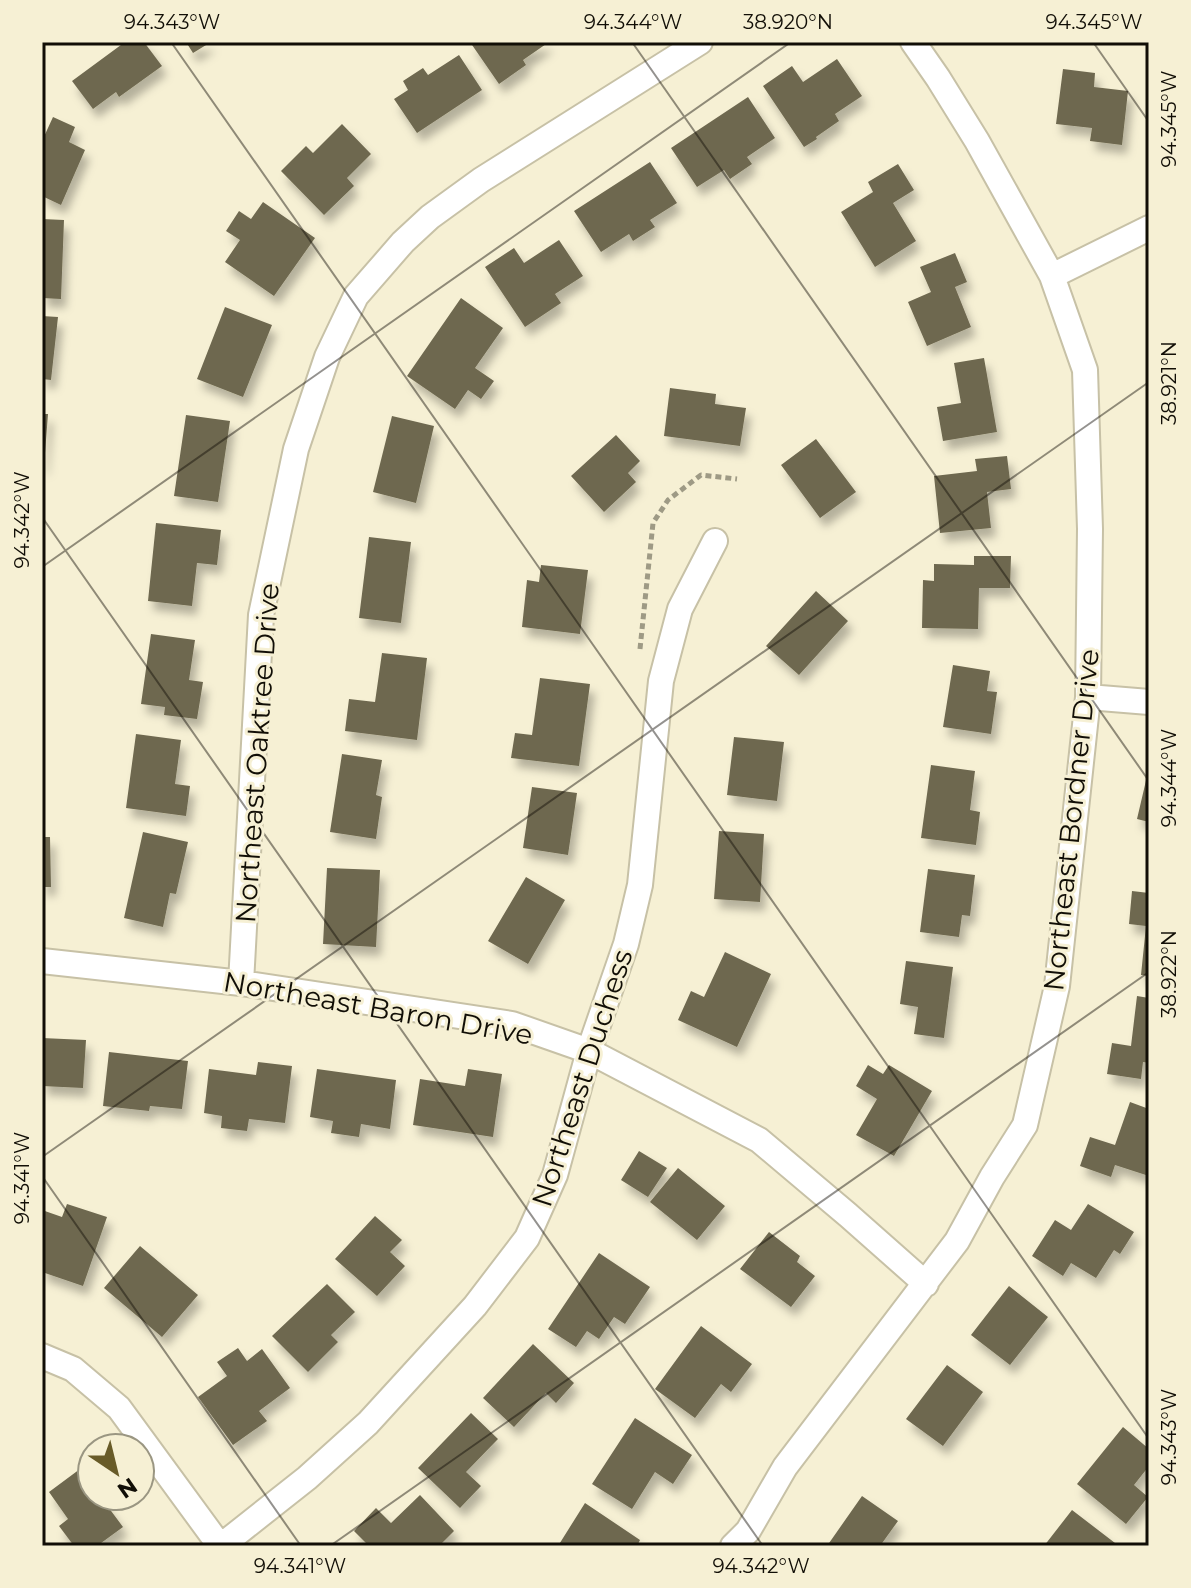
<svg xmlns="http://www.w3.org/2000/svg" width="1191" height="1588" viewBox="0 0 1191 1588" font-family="Montserrat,sans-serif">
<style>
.building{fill:#6e684f;filter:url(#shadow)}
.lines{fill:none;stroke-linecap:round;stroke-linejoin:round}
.minor-casing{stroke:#c7c1a6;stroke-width:28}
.path{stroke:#9e9a85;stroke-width:5;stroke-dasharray:6 4;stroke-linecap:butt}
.minor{stroke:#fff;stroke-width:24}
.ticks{fill:none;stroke:#110e06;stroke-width:2;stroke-opacity:0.45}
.labels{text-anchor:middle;stroke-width:6;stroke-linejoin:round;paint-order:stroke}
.street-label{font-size:28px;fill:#110e06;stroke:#f6f0d4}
.neatline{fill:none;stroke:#110e06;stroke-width:3}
.ticks-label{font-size:20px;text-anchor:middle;fill:#110e06}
</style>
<defs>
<filter id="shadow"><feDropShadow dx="5" dy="9" stdDeviation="4" flood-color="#0004"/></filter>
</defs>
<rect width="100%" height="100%" fill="#f6f0d4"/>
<path class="building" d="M125,42H144L162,66L119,97L116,92L93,109L72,81Z
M186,42H211L193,53Z
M470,42H549L523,60L526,65L499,84Z
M459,55L482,90L417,133L394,99L408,90L403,81L423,68L428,75Z
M837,59L862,96L835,114L839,121L816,137L817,139L804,147L763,86L792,66L803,82Z
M1063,69L1095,73L1094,87L1128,91L1122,145L1090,141L1092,128L1056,124Z
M748,97L775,138L747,157L752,164L730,179L724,170L697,187L671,148Z
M53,117L75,127L69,142L85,150L61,205L42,196V141Z
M342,124L371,154L347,178L354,186L324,215L281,171L306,146L313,153Z
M650,162L677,203L650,220L655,227L633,241L629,234L601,252L574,211Z
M898,164L914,190L893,203L916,241L875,267L841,212L873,192L868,182Z
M263,202L315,238L274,296L225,262L240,240L226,231L239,211L251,219Z
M42,219L64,220L61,299L42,298Z
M559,240L583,276L555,294L561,303L525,327L485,267L514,248L524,263Z
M955,253L967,282L955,287L971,327L927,346L908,302L931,292L920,267Z
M461,298L503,328L475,368L494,381L481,399L468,390L455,409L407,376Z
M225,307L272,325L243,397L197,379Z
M42,316L58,317L51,380L42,379Z
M984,358L997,432L943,441L937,407L961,403L954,363Z
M670,388L716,394L715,404L746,408L740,446L664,436Z
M42,414H48L44,466H42Z
M186,415L230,421L218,502L174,496Z
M392,416L434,426L416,503L373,492Z
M616,435L640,461L628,473L636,482L604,512L571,476Z
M816,439L856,492L820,518L781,465Z
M1007,456L1011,489L987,492L991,528L940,533L934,476L977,471L975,459Z
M156,523L221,530L217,565L197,563L192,606L148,601Z
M369,537L411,542L401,623L359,618Z
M974,556H1011L1010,588H979L978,629L922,628L923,580L934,581V564L974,565Z
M541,565L588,570L580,634L522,627L527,580L539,582Z
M816,591L848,621L799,675L766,646Z
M151,634L195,640L189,680L203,682L197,719L164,715L165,707L141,704Z
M382,653L427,658L417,740L345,731L349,699L375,702Z
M953,665L990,671L987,691L997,692L991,734L943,727Z
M540,678L590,684L579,766L511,758L515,733L532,735Z
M136,734L181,740L175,784L190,786L186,816L126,808Z
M734,737L784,742L777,801L727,795Z
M342,754L382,760L376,795L382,797L376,839L330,832Z
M931,765L975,771L970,810L980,812L976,845L921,838Z
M1148,772H1149V822L1137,819Z
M532,787L577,793L568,855L523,848Z
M719,831L764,834L760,902L714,899Z
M143,832L188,842L176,894L170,893L163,927L124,918Z
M42,837H50L51,887H42Z
M327,868L380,870L376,947L323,944Z
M928,869L975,875L970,916L962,915L959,937L920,932Z
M526,877L565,900L528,964L488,941Z
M1132,891L1149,893V976L1141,975L1146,926L1129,924Z
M725,952L771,974L737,1047L678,1020L691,991L704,997Z
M906,961L953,967L944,1038L914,1034L918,1007L900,1004Z
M1137,996L1149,998V1063L1143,1062L1141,1079L1107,1074L1112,1043L1131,1046Z
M42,1038L86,1040L83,1088L42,1086Z
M109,1052L188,1061L182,1109L150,1106L149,1111L103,1106Z
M258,1062L292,1066L285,1123L249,1119L247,1131L221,1128L222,1116L204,1113L209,1069L256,1075Z
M868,1065L883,1074L889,1065L932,1091L894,1156L856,1135L877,1099L856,1086Z
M317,1069L396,1080L390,1129L361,1124L359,1137L331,1133L333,1121L310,1117Z
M468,1069L502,1074L493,1137L413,1125L420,1079L465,1086Z
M1130,1102L1149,1109V1176L1115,1165L1111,1177L1080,1166L1090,1137L1115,1145Z
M639,1151L667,1168L648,1197L621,1180Z
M678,1168L725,1206L697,1240L650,1202Z
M67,1204L107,1217L83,1286L42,1272V1210L62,1217Z
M1088,1204L1134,1232L1120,1254L1114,1250L1096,1278L1071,1263L1063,1276L1032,1256L1055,1220L1071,1230Z
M375,1216L402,1240L390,1252L405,1266L377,1296L335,1259Z
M769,1232L800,1256L797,1262L815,1276L791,1307L740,1269Z
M140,1246L198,1295L162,1337L104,1288Z
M599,1253L650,1287L625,1324L614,1317L599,1339L587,1331L576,1347L548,1329Z
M327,1284L355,1312L331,1335L338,1342L308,1372L272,1336Z
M1009,1286L1048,1317L1010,1365L971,1335Z
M701,1326L752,1364L731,1392L721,1384L695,1418L655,1389Z
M533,1344L574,1383L556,1403L546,1393L514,1427L483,1398Z
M238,1348L247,1361L262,1349L290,1388L259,1411L267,1421L233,1445L198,1397L227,1376L217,1362Z
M947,1365L983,1392L943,1446L906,1419Z
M471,1413L498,1439L466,1472L481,1486L460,1508L418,1468Z
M635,1418L692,1455L673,1484L655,1472L632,1509L592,1484Z
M1123,1427L1149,1449V1466L1134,1485L1148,1497L1126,1524L1077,1484Z
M80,1469L92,1485V1496H100L123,1527L97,1546H74L59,1526L68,1519L49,1492Z
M420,1495L454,1531L439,1546H369L354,1531L376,1508L391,1523Z
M862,1496L898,1521L880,1546H827Z
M585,1503L640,1540L637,1546H558Z
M1072,1510L1115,1543L1113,1546H1044Z"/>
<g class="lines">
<defs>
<path id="minor" d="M1052,276L1149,228
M1088,697L1149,702
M42,961L241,983L512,1024L589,1051L759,1140L848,1215L926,1284
M241,983L261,615L296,449L327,357L356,296L403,242L430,217L481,180L700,42
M42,1356L73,1369L119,1408L220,1546
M221,1546L307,1478L368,1423L475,1306L527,1238L555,1175L589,1051L626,944L640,885L661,681L680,609L715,541
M733,1546L748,1531L785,1467L957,1241L992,1177L1025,1125L1057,986L1088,697L1090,529L1085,370L1052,276L977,141L938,78L913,42"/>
</defs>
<use href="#minor" class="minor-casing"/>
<path class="path" d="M640,649L653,523L668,500L701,475L737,479"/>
<use href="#minor" class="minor"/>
</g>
<path class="ticks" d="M171,42L1149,1439M632,42L1149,781M1093,42L1149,122M42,517L763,1546M42,567L791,42M42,1157L1149,382M42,1176L301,1546M330,1546L1149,972"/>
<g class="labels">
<g class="street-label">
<text transform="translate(257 753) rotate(-86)" y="10">Northeast Oaktree Drive</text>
<text transform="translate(1071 820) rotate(-84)" y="10">Northeast Bordner Drive</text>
<text transform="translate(378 1008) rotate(10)" y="10">Northeast Baron Drive</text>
<text transform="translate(582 1078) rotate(-72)" y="10">Northeast Duchess</text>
</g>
</g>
<rect width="1191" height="1588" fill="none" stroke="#f6f0d4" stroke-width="88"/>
<g transform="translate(116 1472) rotate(145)"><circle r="38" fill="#f6f0d4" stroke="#9a9682" stroke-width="2"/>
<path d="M0-6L14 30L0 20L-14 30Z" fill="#685b28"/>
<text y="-12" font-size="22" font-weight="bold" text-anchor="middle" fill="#110e06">N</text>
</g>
<rect x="44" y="44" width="1103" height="1500" class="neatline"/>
<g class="ticks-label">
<text x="172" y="29">94.343°W</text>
<text x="633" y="29">94.344°W</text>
<text x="788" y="29">38.920°N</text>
<text x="1094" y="29">94.345°W</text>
<text transform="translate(1169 119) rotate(-90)" y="7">94.345°W</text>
<text transform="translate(1169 383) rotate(-90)" y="7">38.921°N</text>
<text transform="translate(22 520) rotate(-90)" y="7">94.342°W</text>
<text transform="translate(1169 778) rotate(-90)" y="7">94.344°W</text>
<text transform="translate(1169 974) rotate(-90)" y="7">38.922°N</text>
<text transform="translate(22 1178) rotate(-90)" y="7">94.341°W</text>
<text transform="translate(1169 1437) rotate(-90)" y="7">94.343°W</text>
<text x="300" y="1573">94.341°W</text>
<text x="761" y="1573">94.342°W</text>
</g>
</svg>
